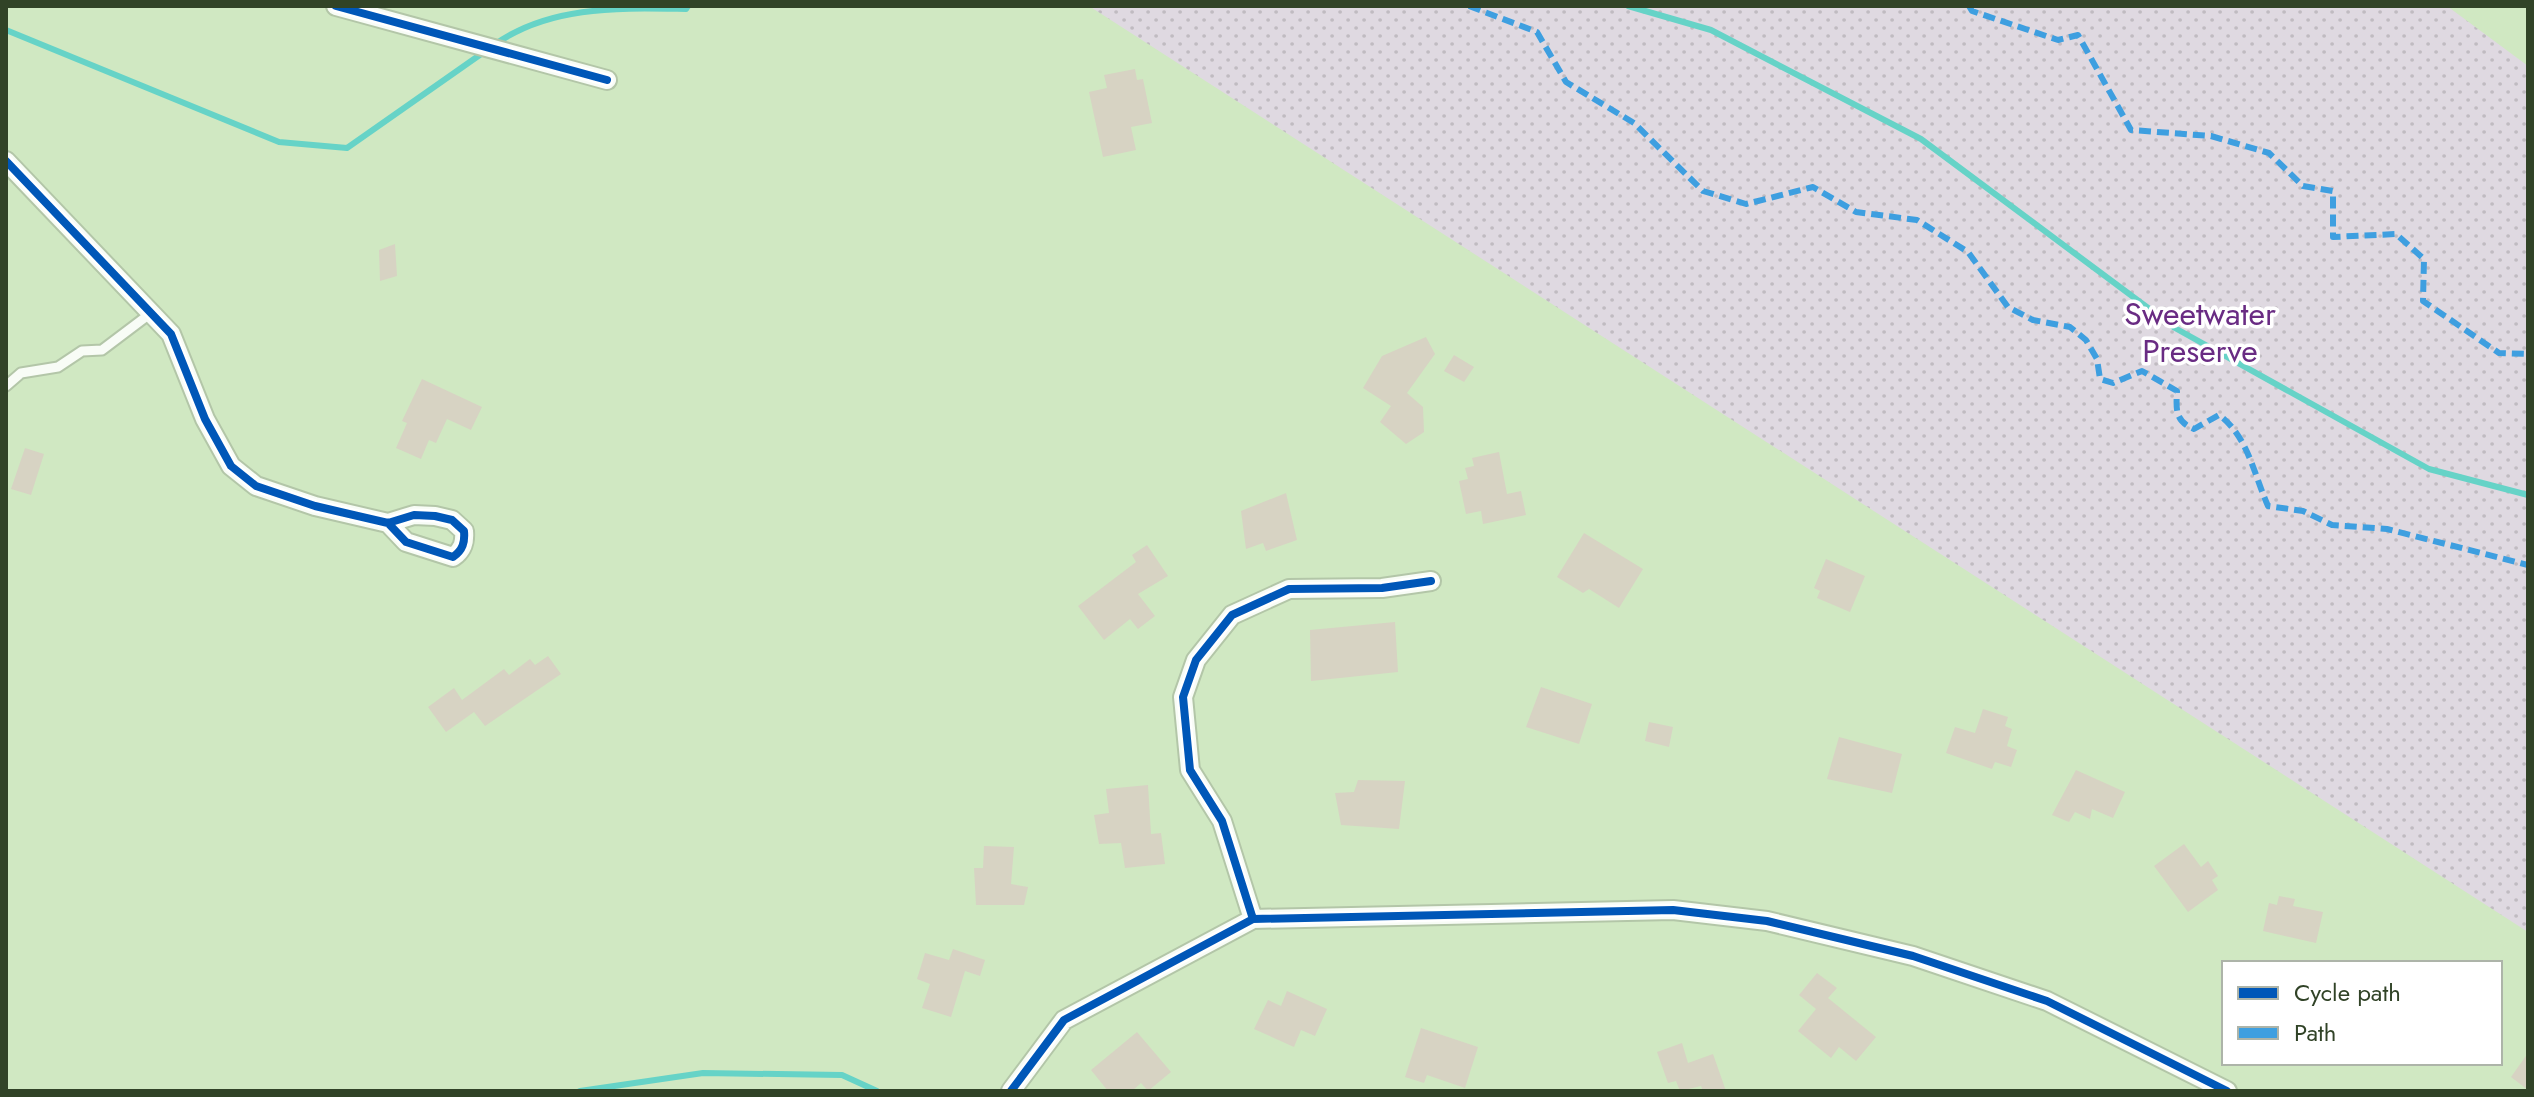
<svg xmlns="http://www.w3.org/2000/svg" width="2534" height="1097" viewBox="0 0 2534 1097" font-family="Jost,sans-serif">
<style>
.park{fill:url(#park-dots)}
.lines{fill:none;stroke-linecap:round;stroke-linejoin:round}
.stream{stroke:#66d3c7;stroke-width:6}
.building{fill:#d7d3c3}
.service-casing{stroke:#b3c6a8;stroke-width:13}
.minor-casing{stroke:#b3c6a8;stroke-width:22}
.service{stroke:#f8fcf6;stroke-width:9}
.minor{stroke:#f8fcf6;stroke-width:18}
.quiet{stroke:#3e9fe0;stroke-width:6;stroke-dasharray:12 6;stroke-linecap:butt}
.cycleway-casing{stroke:#fff;stroke-width:13}
.cycleway{stroke:#0057b8;stroke-width:8}
.labels{text-anchor:middle;stroke-width:7;stroke-linejoin:round;paint-order:stroke}
.park-label{font-size:32px;fill:#692b83;stroke:#fff}
</style>
<defs>
<pattern id="park-dots" width="8" height="8" patternUnits="userSpaceOnUse" patternTransform="scale(2)"><rect width="8" height="8" fill="#dfd9e1"/><path d="M2 2h.1M6 6h.1" fill="none" stroke="#c0bbc1" stroke-width="1.8" stroke-linecap="round"/></pattern>
</defs>
<rect width="100%" height="100%" fill="#d0e8c2"/>
<path class="park" d="M1089,6H2447L2528,66V932Z"/>
<g class="lines">
<path class="stream" d="M1628,6L1711,30L1921,139L2175,328L2429,469L2528,495
M6,30L279,142L347,148L484,52
M494,45C550,5 620,8 686,9L688,6
M580,1091L703,1073L842,1075L877,1091"/>
</g>
<path class="building" d="M1135,69L1137,80L1143,79L1152,123L1131,127L1136,150L1103,157L1089,92L1107,88L1104,75Z
M395,244L397,276L380,281L379,250Z
M1426,337L1435,354L1407,393L1423,407L1424,432L1406,444L1380,422L1391,406L1363,388L1382,356Z
M1454,355L1474,367L1464,382L1444,371Z
M422,379L482,407L471,430L447,419L436,443L429,440L421,459L396,448L407,423L402,421Z
M25,448L44,454L31,495L11,489Z
M1499,452L1507,494L1521,491L1526,515L1483,524L1481,511L1466,514L1459,481L1468,479L1465,468L1474,466L1472,458Z
M1286,493L1297,540L1266,551L1263,543L1246,549L1241,511Z
M1584,533L1643,569L1619,608L1589,589L1583,593L1557,577Z
M1147,545L1168,576L1138,594L1155,616L1138,629L1130,619L1104,640L1078,606L1136,562L1132,555Z
M1826,559L1865,576L1850,612L1817,598L1820,591L1814,588Z
M1395,622L1398,672L1311,681L1310,630Z
M548,656L561,674L485,726L474,712L446,732L428,707L454,688L462,700L504,669L509,675L530,659L535,665Z
M1541,687L1592,704L1579,744L1526,727Z
M1983,709L2008,717L2005,726L2012,729L2007,746L2017,750L2011,767L1995,762L1992,769L1946,753L1955,727L1975,733Z
M1649,722L1673,727L1669,747L1645,741Z
M1839,737L1902,754L1892,793L1827,779Z
M2076,770L2125,792L2113,818L2092,809L2090,819L2075,812L2069,822L2052,815Z
M1358,780L1405,781L1399,829L1341,825L1335,793L1354,792Z
M1148,785L1151,834L1161,833L1165,864L1125,868L1121,843L1099,844L1094,815L1109,813L1106,789Z
M2184,844L2201,867L2208,861L2218,876L2212,880L2218,890L2188,912L2154,866Z
M984,846L1014,847L1011,884L1028,887L1024,905H976L974,868H983Z
M2279,896L2295,899L2293,906L2323,912L2316,943L2263,931L2269,903L2277,905Z
M953,949L985,960L980,976L965,971L951,1017L922,1008L930,984L917,979L925,953L949,960Z
M1817,973L1837,988L1828,998L1876,1037L1856,1061L1839,1047L1831,1058L1798,1031L1816,1009L1799,995Z
M1287,991L1327,1009L1315,1036L1301,1030L1294,1047L1254,1029L1268,1000L1281,1006Z
M1421,1028L1478,1047L1465,1088L1427,1075L1424,1083L1405,1077Z
M1137,1032L1171,1072L1148,1091L1141,1083L1132,1091H1108L1091,1070Z
M1682,1043L1688,1063L1713,1054L1726,1091H1703L1701,1086L1680,1091L1676,1081L1668,1083L1657,1052Z
M2528,1053V1090L2511,1077Z"/>
<g class="lines">
<defs>
<path id="service" d="M6,386L21,373L58,367L82,351L102,350L151,313"/>
<path id="minor" d="M336,6L607,80
M6,161L171,334L205,419L231,466L256,486L315,506L388,523L414,515L435,516L452,520L464,531C465,542 463,550 453,557L406,542L388,523
M1253,919L1222,821L1190,770L1183,697L1196,660L1232,615L1289,589L1382,588L1431,581
M1011,1091L1064,1020L1253,919L1673,910L1767,921L1913,956L2047,1001L2227,1091"/>
</defs>
<use href="#service" class="service-casing"/>
<use href="#minor" class="minor-casing"/>
<use href="#service" class="service"/>
<use href="#minor" class="minor"/>
<path class="quiet" d="M1469,6L1537,32L1566,82L1634,123L1703,191L1746,204L1813,187L1856,212L1917,220L1968,252L2008,307L2033,320L2070,327L2086,340L2097,359L2100,379L2113,383L2142,371L2177,391C2176,410 2175,421 2194,429L2219,415C2248,436 2254,475 2268,506L2303,511L2332,525L2387,529L2528,565
M1969,6L1972,11L2058,40L2078,35L2131,130L2211,136L2269,153L2303,186L2333,191V237L2396,234L2424,259L2423,301L2499,353L2528,354"/>
<defs>
<path id="cycleway" d="M336,6L607,80
M6,161L171,334L205,419L231,466L256,486L315,506L388,523L414,515L435,516L452,520L464,531C465,542 463,550 453,557L406,542L388,523
M1253,919L1222,821L1190,770L1183,697L1196,660L1232,615L1289,589L1382,588L1431,581
M1011,1091L1064,1020L1253,919L1673,910L1767,921L1913,956L2047,1001L2227,1091"/>
</defs>
<use href="#cycleway" class="cycleway-casing"/>
<use href="#cycleway" class="cycleway"/>
</g>
<g class="labels">
<g class="park-label">
<text x="2200" y="325">Sweetwater<tspan x="2200" dy="37">Preserve</tspan></text>
</g>
</g>
<rect width="2534" height="1097" fill="none" stroke="#314327" stroke-width="16"/>
<rect x="2222" y="961" width="280" height="104" fill="#ffffff" stroke="#adb4a9" stroke-width="2"/>
<rect x="2238" y="987" width="40" height="12" fill="#0057b8" stroke="#adb4a9" stroke-width="2"/>
<text x="2294" y="1001" font-size="24" fill="#314327">Cycle path</text>
<rect x="2238" y="1027" width="40" height="12" fill="#3e9fe0" stroke="#adb4a9" stroke-width="2"/>
<text x="2294" y="1041" font-size="24" fill="#314327">Path</text>
</svg>
